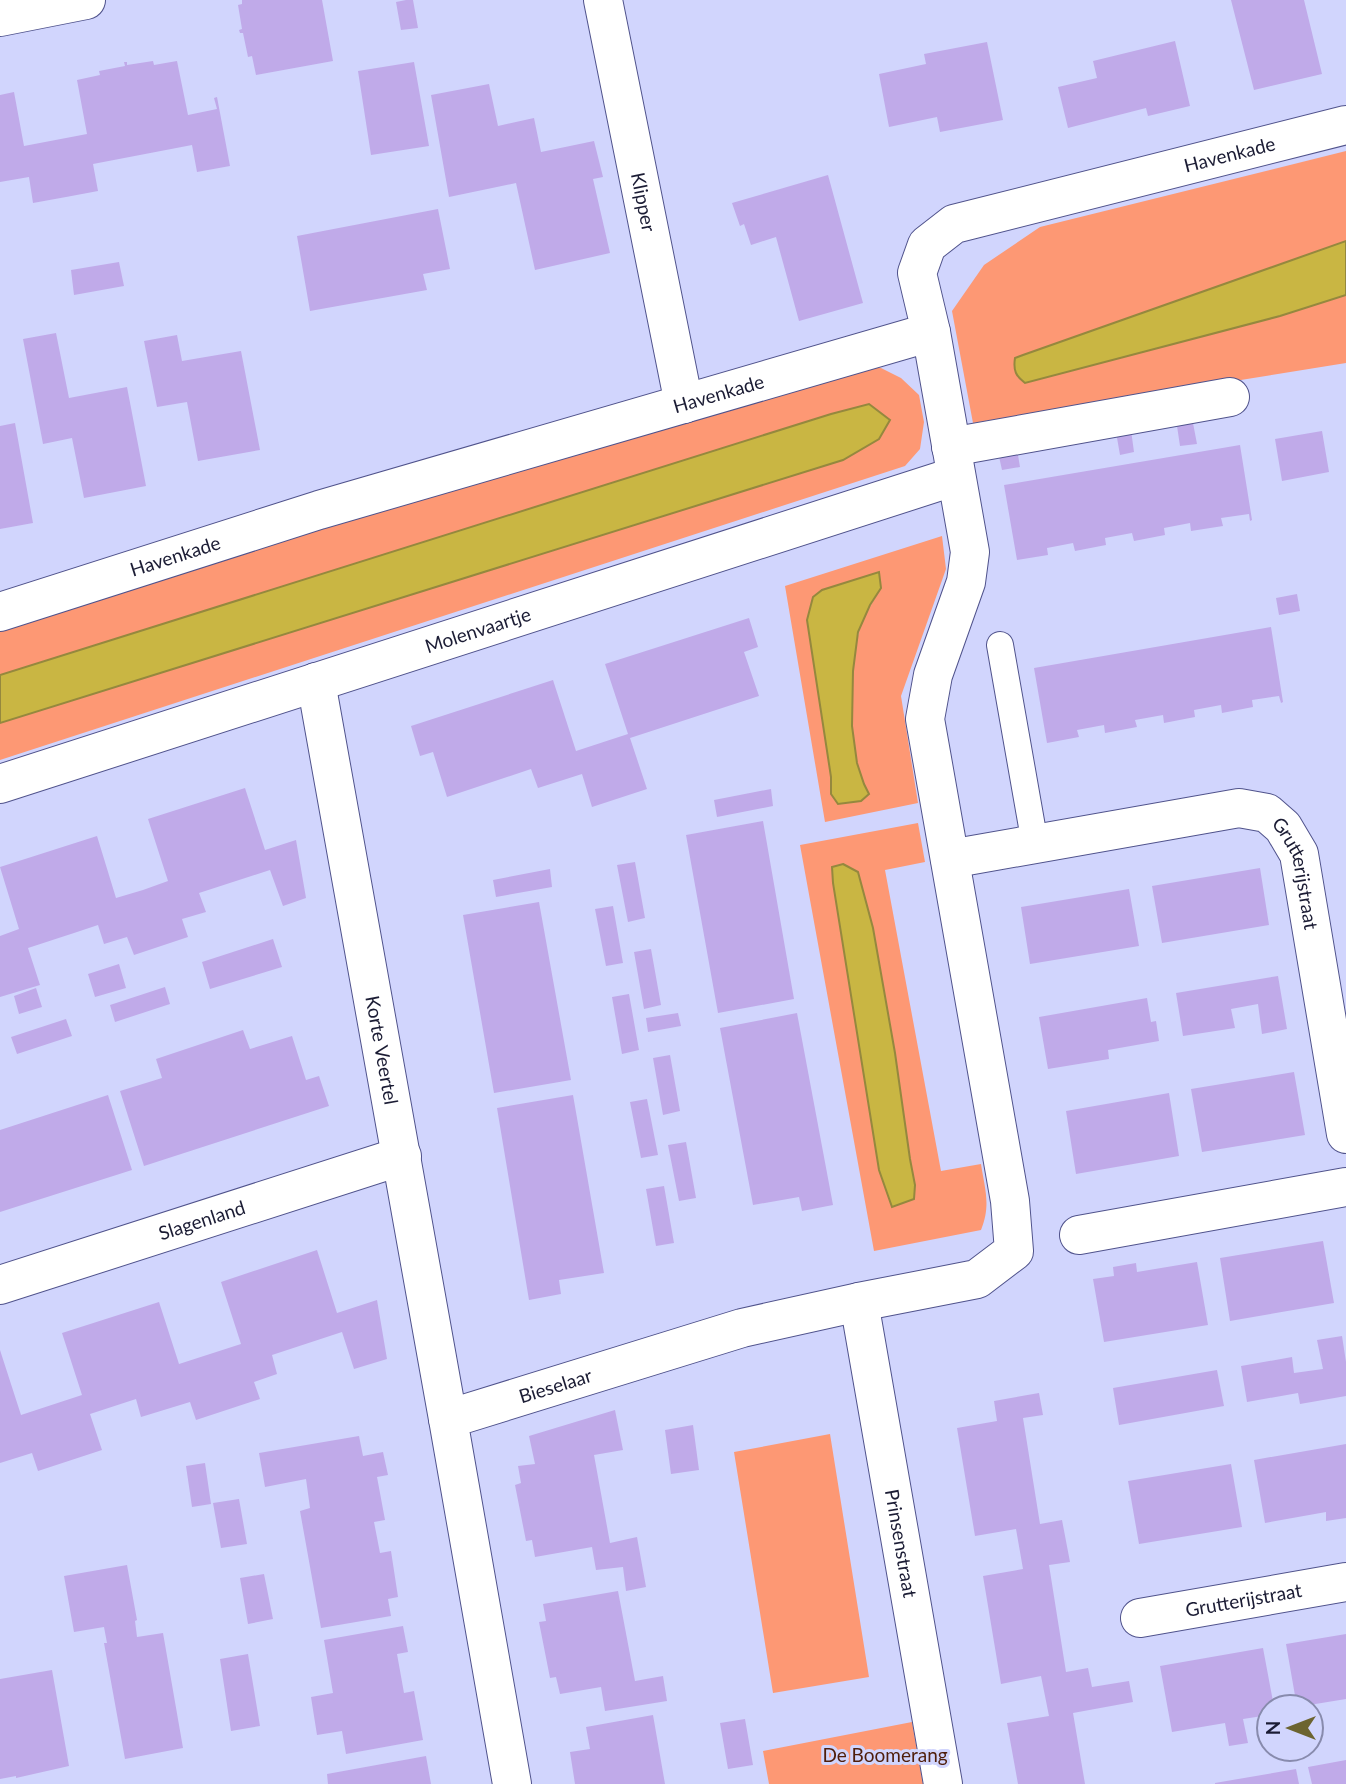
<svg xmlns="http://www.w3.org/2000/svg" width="1346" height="1784" viewBox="0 0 1346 1784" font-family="Lato,sans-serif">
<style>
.green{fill:#fd9874;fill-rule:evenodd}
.water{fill:#c9b643;stroke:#95883e;stroke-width:2}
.building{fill:#c0aae9}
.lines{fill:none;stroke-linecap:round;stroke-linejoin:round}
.service-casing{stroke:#50538c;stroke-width:28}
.minor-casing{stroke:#50538c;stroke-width:40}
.service{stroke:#fff;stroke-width:26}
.minor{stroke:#fff;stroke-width:38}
.labels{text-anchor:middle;stroke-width:6;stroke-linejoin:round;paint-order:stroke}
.street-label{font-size:19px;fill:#1b1c34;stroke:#d1d5fd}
.park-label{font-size:19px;fill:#4f1e0b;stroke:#d1d5fd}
</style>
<rect width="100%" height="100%" fill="#d1d5fd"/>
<path class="green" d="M1346,151V363L973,423L952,311L984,265L1040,227Z
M866,368H881L901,378L919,395L924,422L920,449L905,466L0,760V723L843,460L831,414L0,675V629L533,463Z
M942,536L946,569L901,696L918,803L825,822L785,586ZM879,572L881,588C873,602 863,616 859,632C850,663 849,733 857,764C860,774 864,785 869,794H831L822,590Z
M918,823L925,862L885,870L941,1171L981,1164C985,1190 991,1205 981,1230L874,1251L800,845ZM843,864L858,872L873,928L895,1053L910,1159L915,1185L914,1199L893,1207L879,1170L833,883L832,868Z
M830,1434L869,1677L773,1693L734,1452Z
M912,1722L923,1784H769L763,1751Z"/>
<path class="water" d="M1346,241V295L1280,316L1025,383C1016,376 1013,371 1015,358L1023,355Z
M869,404L890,420L879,439L843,460L0,723V675L831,414Z
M879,572L881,588L870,605L858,632L853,671L852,726L857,763L864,784L869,794L861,801L838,804L831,794V777L807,620L813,597L822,590Z
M843,864L858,872L873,928L895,1053L910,1159L915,1185L914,1199L892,1207L879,1170L833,883L832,867Z"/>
<path class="building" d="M242,0H322L333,61L256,75L252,56L248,57L243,33H240L239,30L242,29L238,5L242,4Z
M406,0H413L418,28L401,30L396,2Z
M1231,0H1304L1322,74L1254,90Z
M1175,41L1190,106L1148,116L1146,108L1068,128L1058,87L1097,78L1093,61Z
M987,42L1003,120L940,132L937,117L889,127L879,74L926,64L924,54Z
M153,61L154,65L177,61L188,115L217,109L214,98L217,97L230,166L197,172L192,145L93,164L98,191L66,197L33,203L29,177L0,182V95L14,92L24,146L87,134L77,80L100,75L99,71L125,66L124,62H127V65Z
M414,62L429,146L371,155L358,71Z
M489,84L498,126L534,118L541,152L594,141L603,177L593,179L610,253L535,270L516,183L449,197L431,95Z
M828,175L863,303L799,321L776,237L751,245L744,224L740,226L732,203Z
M438,209L450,269L423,274L427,290L310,311L297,236Z
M119,262L124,286L74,295L71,270Z
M56,333L69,398L127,387L146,486L84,498L72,438L43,444L23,339Z
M177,335L182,361L241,351L260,450L198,461L187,402L157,407L144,341Z
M15,423L33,523L0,529V426Z
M1193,423L1197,444L1180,446L1177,426Z
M1131,430L1134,452L1120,455L1116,432Z
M1322,431L1329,472L1282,481L1275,439Z
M1240,445L1252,520L1250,521L1249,514L1221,518L1223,526L1191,531L1190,523L1164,528L1165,535L1134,541L1132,533L1105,538L1106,545L1075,551L1073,543L1047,548L1048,555L1017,560L1004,485Z
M1017,449L1020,467L1002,470L998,452Z
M1297,594L1300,611L1279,615L1276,598Z
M749,618L758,647L744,652L759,696L630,738L647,789L592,807L582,774L538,788L531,769L447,797L433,752L420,756L411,726L553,680L576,751L628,734L605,664Z
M1271,627L1283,702L1281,703L1279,696L1252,700L1253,707L1222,713L1221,705L1194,710L1195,717L1164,723L1163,715L1135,720L1137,727L1105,733L1104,725L1077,730L1079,737L1047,743L1034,668Z
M245,788L265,850L296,840L306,898L283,906L270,870L199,893L206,912L182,919L188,937L134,955L127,937L104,944L98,925L74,933L28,948L40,985L0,997V936L19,929L0,867L97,836L116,898L143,890L168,881L148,819Z
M771,789L773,806L717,817L714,800Z
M763,821L794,999L718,1013L686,835Z
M635,862L645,918L628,922L617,865Z
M1260,868L1269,925L1162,943L1152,886Z
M550,869L552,887L496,897L493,880Z
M1129,889L1139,946L1030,964L1021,907Z
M539,902L571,1080L494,1093L463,915Z
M613,906L623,963L606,966L595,909Z
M273,939L282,967L210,989L202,962Z
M651,949L661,1005L644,1009L634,952Z
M119,964L126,988L95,997L88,974Z
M1278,976L1287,1029L1262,1034L1258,1004L1231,1009L1235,1028L1183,1036L1176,993Z
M165,987L170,1004L115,1022L110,1005Z
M36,988L42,1007L19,1014L14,996Z
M629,994L639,1050L622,1054L612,997Z
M1147,998L1151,1022L1156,1021L1159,1041L1108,1050L1109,1059L1048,1069L1039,1017Z
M678,1013L681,1026L648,1032L646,1018Z
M797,1013L833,1205L802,1211L799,1197L753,1205L720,1028Z
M66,1019L72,1036L17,1054L11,1037Z
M243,1030L250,1049L292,1036L306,1080L319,1076L329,1106L144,1166L120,1091L162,1078L156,1059Z
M670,1055L680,1111L663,1115L653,1058Z
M1294,1072L1305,1135L1202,1152L1191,1089Z
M1169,1093L1179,1156L1076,1174L1066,1111Z
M108,1095L132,1170L0,1212V1130Z
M573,1095L604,1273L559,1280L561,1294L529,1300L497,1108Z
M647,1099L658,1155L641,1158L630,1102Z
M686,1142L696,1198L679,1201L668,1145Z
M664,1186L674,1243L656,1246L646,1189Z
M1323,1241L1334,1303L1230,1321L1220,1258Z
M317,1250L337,1313L377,1300L387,1359L354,1369L342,1332L272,1355L277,1374L254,1382L260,1399L196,1420L190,1402L141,1417L136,1399L90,1414L102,1450L38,1471L32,1453L0,1463V1350L21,1415L82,1395L62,1333L159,1302L179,1364L241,1344L221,1282Z
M1197,1262L1208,1325L1104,1342L1093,1279L1114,1276L1113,1267L1136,1263L1137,1272Z
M1342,1336L1346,1362V1396L1300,1404L1298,1393L1247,1402L1241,1366L1292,1357L1294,1373L1323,1369L1317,1340Z
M1217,1370L1224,1406L1119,1425L1113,1388Z
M1039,1393L1043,1415L1023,1418L1040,1524L1062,1520L1070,1562L1049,1565L1066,1672L1088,1668L1092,1687L1129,1681L1133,1702L1073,1713L1085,1784H1018L1007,1723L1049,1716L1041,1676L1001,1684L983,1576L1023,1569L1016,1529L975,1536L957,1428L997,1421L994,1401Z
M615,1410L623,1450L594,1455L610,1543L637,1537L646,1587L626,1591L623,1567L596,1570L592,1547L535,1557L532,1540L526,1541L515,1485L521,1483L518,1466L535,1464L529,1436Z
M693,1425L699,1470L671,1474L665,1430Z
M359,1436L363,1456L383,1452L388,1475L377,1477L385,1520L374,1522L380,1553L391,1551L398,1597L388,1599L391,1616L321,1628L300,1511L310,1508L306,1479L265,1487L259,1453Z
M1346,1444V1518L1326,1521V1512L1265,1523L1254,1460Z
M205,1463L211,1504L192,1507L186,1466Z
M1231,1464L1242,1527L1139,1544L1128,1481Z
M239,1499L247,1544L221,1548L213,1503Z
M127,1565L137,1620L135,1621L137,1637L163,1633L183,1748L125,1759L104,1643H107L104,1627L74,1632L64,1576Z
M264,1574L273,1619L248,1624L240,1578Z
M618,1591L635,1681L663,1676L667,1701L605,1711L601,1687L560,1694L556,1677L550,1678L539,1622L546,1621L543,1604Z
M403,1626L408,1652L397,1654L404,1693L414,1691L423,1740L346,1754L342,1731L317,1735L311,1697L333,1693L324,1640Z
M1346,1634V1699L1297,1707L1286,1644Z
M1263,1648L1274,1707H1269V1715L1243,1719L1248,1743L1229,1746L1225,1723L1172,1732L1160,1666Z
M248,1654L260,1726L231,1731L220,1659Z
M52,1670L69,1766L16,1778V1776L0,1779V1679Z
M653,1715L665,1784H575L570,1752L590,1749L586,1727Z
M745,1719L753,1765L728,1769L720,1723Z
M426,1756L431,1784H328L327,1774Z
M1346,1760V1784H1312L1308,1767Z
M1296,1769L1299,1784H1215V1783Z"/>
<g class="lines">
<defs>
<path id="service" d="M1000,645L1035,844"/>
<g id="minor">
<path id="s1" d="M603,0L684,404"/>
<path d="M0,17L86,0"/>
<path d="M951,447L1230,397"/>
<path id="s2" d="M0,612L319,510L931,332L917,273L927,245L954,224L1346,125"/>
<path id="s3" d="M316,682L448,1419"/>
<path id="s4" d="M0,784L956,476"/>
<path id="s5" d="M950,859L1239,808L1267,813L1283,827L1299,854L1346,1134"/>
<path d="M1079,1235L1346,1187"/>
<path id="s6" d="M0,1285L402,1156"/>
<path id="s7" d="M859,1302L943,1784"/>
<path id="s8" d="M1140,1618L1346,1582"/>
<path id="s9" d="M512,1784L448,1419L742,1328L859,1302L977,1279L1014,1251L1010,1201L925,719L933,675L966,582L970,552L931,332"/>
</g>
</defs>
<use href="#service" class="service-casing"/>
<use href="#minor" class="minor-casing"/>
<use href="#service" class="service"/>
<use href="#minor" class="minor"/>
</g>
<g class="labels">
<g class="street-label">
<text dy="7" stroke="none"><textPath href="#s2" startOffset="1381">Havenkade</textPath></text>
<text dy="7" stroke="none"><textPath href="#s1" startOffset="206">Klipper</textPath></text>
<text dy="7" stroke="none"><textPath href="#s2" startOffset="751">Havenkade</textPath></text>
<text dy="7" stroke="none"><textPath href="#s2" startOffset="184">Havenkade</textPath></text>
<text dy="7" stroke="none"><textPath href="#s4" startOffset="502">Molenvaartje</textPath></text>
<text dy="7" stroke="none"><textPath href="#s5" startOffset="392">Grutterijstraat</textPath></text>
<text dy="7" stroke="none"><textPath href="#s3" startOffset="374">Korte Veertel</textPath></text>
<text dy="7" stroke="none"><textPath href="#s6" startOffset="212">Slagenland</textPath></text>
<text dy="7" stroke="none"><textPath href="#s9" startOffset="483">Bieselaar</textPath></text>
<text dy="7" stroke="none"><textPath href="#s7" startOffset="245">Prinsenstraat</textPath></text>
<text dy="7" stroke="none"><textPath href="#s8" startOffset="105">Grutterijstraat</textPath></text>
</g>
<g class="park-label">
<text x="885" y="1762">De Boomerang</text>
</g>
</g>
<g transform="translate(1290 1728) rotate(270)"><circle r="33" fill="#d1d5fd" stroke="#888bad" stroke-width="2"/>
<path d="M0-5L12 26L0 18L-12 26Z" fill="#6c6430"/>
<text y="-10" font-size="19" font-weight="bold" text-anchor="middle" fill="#1b1c34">N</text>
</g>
</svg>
